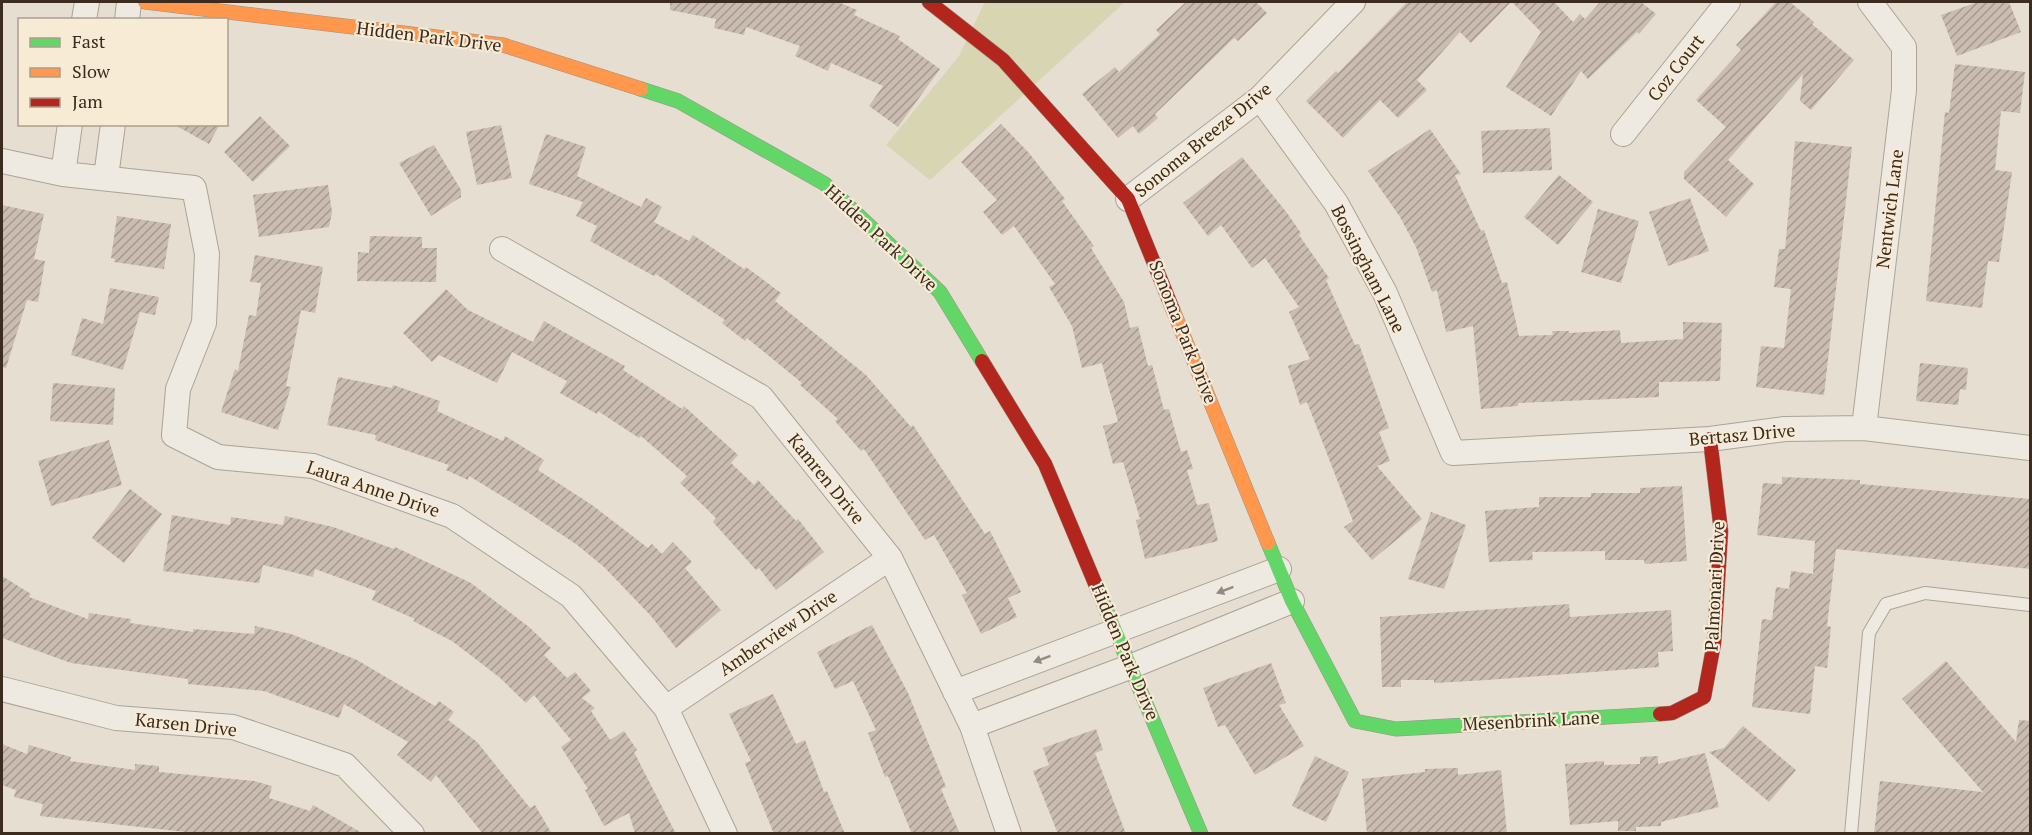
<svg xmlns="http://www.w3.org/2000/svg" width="2032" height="835" viewBox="0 0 2032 835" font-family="'PT Serif',serif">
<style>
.green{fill:#d8d5b2}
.building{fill:url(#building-hatch)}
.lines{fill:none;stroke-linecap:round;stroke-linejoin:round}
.lane-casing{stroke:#aca398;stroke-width:14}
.street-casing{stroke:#aca398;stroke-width:26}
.fast-casing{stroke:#9b9388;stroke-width:15}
.slow-casing{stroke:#9b9388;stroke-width:15}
.jam-casing{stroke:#9b9388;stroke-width:15}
.lane{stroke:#eee9e1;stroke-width:12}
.street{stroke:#eee9e1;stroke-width:24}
.fast{stroke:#63d668;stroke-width:14}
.slow{stroke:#ff974d;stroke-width:14}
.jam{stroke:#b3261e;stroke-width:14}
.oneway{fill:#958a80}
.labels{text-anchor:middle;stroke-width:4.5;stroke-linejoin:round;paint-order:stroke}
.street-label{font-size:18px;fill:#3c2b1f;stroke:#f7ebd6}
</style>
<defs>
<pattern id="building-hatch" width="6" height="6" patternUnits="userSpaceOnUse" patternTransform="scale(1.5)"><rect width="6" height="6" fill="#cabcb0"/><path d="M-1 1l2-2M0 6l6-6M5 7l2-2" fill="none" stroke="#a5998f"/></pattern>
</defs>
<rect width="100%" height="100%" fill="#e6ded0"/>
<path class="green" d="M985,2H1125L930,180L886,145L959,56Z"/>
<path class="building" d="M670,2H838L857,10L854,15L900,36L898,39L940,69L898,127L869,106L883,86L831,63L828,71L795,56L800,46L746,27L744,35L714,28L716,19L670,10Z
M1186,2H1256L1267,13L1238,41L1234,38L1155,114L1158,118L1139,134L1133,126L1118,138L1082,94L1115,67L1119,72L1160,34L1156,30Z
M1407,2H1511L1471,43L1460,32L1417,80L1427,90L1398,118L1380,100L1343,138L1306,101L1336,71L1338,73Z
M1512,2H1554L1573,22L1580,14L1585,19L1600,2H1641L1656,14L1639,34L1637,32L1588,79L1581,71L1551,116L1506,87L1541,32Z
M1776,2H1790L1814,22L1812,24L1854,60L1811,110L1800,101L1803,74L1728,160L1754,184L1726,217L1684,179V172L1726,127L1696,100L1741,50L1736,45Z
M1978,2H2009L2021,32L1957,56L1941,15Z
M1955,64L2025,72L2020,113L2001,111L1995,170L2012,172L1999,262L1988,261L1982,308L1926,301L1945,112L1949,113Z
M260,116L290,146L253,182L224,152Z
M173,124H220L209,144Z
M1001,124L1029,153L1065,199L1062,201L1094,246L1091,248L1124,302L1130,328L1138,326L1148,366L1152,365L1164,410L1169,409L1181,452L1187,450L1193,469L1187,470L1197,505L1209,503L1218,541L1145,559L1136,520L1140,519L1123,462L1113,464L1103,426L1118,422L1102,363L1082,368L1072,326L1049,287L1055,284L1014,226L1002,235L983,212L997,200L961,162Z
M501,125L512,178L477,185L466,132Z
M1550,128L1552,170L1483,173L1481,131Z
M1430,129L1461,174L1455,175L1481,231L1484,230L1502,283L1507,282L1519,336L1553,335L1552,331H1569V333L1620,330L1621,343L1683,339V322L1722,323L1720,381L1659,382V397L1518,403V406L1481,409L1473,326L1446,332L1437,290L1432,292L1416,247L1400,217L1368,171Z
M546,134L586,147L577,176L641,207L646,198L662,207L654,222L689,241L693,235L744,269L746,267L781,293L775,301L866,375L911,427L913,425L985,534L990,531L1021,592L1008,598L1017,617L981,634L962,595L967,593L934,535L925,540L864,449L861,451L835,421L838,419L800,385L802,383L747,338L745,341L722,323L725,320L656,274L654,276L590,241L597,226L576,216L583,202L529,184Z
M1795,141L1852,147L1824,395L1756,387L1761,346L1784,348L1791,289L1774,287L1779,249H1785Z
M434,145L461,190V197L431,216L399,163Z
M1242,157L1287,213L1301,233L1299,235L1329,278L1326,280L1355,345L1359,344L1389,428L1379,432L1390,461L1377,466L1422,519L1372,560L1344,527L1353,521L1307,402L1300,405L1288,366L1310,359L1289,312L1299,307L1265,258L1252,268L1221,225L1208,236L1183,203Z
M1559,175L1593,202L1558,245L1524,217Z
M328,185L332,212L329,227L259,237L253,195Z
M1690,198L1709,251L1668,266L1649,212Z
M2,205L44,214L34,259L45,261L38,302L27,300L6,368L2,367Z
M1598,209L1639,221L1621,283L1581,272Z
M117,216L171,224L164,269L114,262L115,259L111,258Z
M370,236L422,237V248H437L436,282L357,281L358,252L369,253Z
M255,255L323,267L315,313L301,310L286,386L291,387L278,430L221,412L235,369L238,371L249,315L256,316L261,283L250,282Z
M110,288L159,297L155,315L140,312L123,370L71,355L82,318L103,324Z
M446,289L468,310L533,342L544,321L625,366L623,370L682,409L684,406L738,455L731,463L754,485L758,480L796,521L798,519L824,552L776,590L759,568L756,570L713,522L716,518L680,483L687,476L641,436L639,438L598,411L597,414L560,393L567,381L512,352L497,383L439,355L432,362L403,333Z
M1920,363L1968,368L1966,390L1960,389L1958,405L1916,401Z
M338,377L392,388L393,385L440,401L437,411L503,441L505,436L544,460L538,470L592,505L648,548L652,544L662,554L673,542L692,562L685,568L721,610L676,648L651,616L604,567L576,544L515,504L469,476L468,480L446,470L449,465L375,440L376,435L327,425Z
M53,383L115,388L113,425L50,421Z
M109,440L122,485L51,506L38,461Z
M1782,477L1860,480V484L2031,499V569L1836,549L1827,626L1831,627L1827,668L1815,666L1810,714L1752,707L1762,619L1772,620L1776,587L1789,589L1791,571L1813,574L1815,541L1757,535L1763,483L1782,484Z
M1682,486L1687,561L1645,564L1644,560H1605V551L1532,552L1533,560L1489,562L1485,511L1539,507V497H1591V493H1640V488Z
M130,489L162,514L124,563L92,538Z
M1431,512L1466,525L1444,589L1408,579Z
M172,515L230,525L231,517L283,525L285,516L333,527L394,549L395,547L471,583L529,627L551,648L544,655L567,678L575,672L591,691L582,698L595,708L591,711L610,740L624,731L637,750L634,752L676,834H635L629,813L604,826L585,790L588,789L561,747L571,740L534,695L526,703L499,677L452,641L413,621L415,619L372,600L376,591L315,569L313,577L263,565L259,583L163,571Z
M2,576L31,594L29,597L88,619L89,613L131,619L130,623L193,632V629L254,634L255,626L291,634L357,660L435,706L439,701L454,712L448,720L477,742L530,808L535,805L552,834H483L436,775L431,782L397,755L408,742L344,704L339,718L264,691L188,684V679L71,663L2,638Z
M1569,604L1570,617L1671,610L1673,651L1658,652L1659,667L1487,680L1434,683V680H1401V687H1382L1380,617Z
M872,625L908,693L946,787L941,789L960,834H912L888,776L885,777L868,733L876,730L853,681L835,689L817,652Z
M1946,661L2016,742L2019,720L2031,721V834H1874L1880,781L1983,792L1902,699Z
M1271,663L1286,703L1279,705L1304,746L1255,775L1225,725L1218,727L1203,688Z
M773,694L796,744L805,740L824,792L827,791L845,834H774L745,763L751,761L729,714Z
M1743,726L1796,770L1769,802L1709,752L1724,748Z
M1096,729L1103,750L1095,753L1126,834H1058L1033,771L1049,765L1043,748Z
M2,744L27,754L29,745L71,757L70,761L135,770V764L159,766V772L254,781L272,786L269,798L310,811L313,805L364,834H204L40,816L43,804L14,797L16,790L2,785Z
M1705,753L1719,807L1661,822V826L1636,827V831H1618V821L1570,825L1565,764L1604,761V765L1640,764V757L1658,756V764Z
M1315,756L1349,772L1326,822L1292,806Z
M1458,768V775L1501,770L1507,834H1367L1362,779L1425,772V769Z"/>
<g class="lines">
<defs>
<path id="lane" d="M1851,834L1869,633L1886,604L1925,593L2030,605"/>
<path id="street" d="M84,20L87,2
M127,20L129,2
M1260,98L1336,203L1385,293L1453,453L1710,439L1785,429L1864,428L2030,448
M1623,134L1728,2
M2,161L63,174L194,188L207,254L204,323L178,389L174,435L218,457L313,466L452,516L571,596L666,708L725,834
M63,174L70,124
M106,177L113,124
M1128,199L1260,98L1353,2
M502,249L761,397L890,558L972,726L1009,834
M1864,428L1904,90V47L1870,2
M2,689L116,718L233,727L345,765L412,834
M955,692L1279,569
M666,708L890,558
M972,726L1132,666L1292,601"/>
<path id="fast" d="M641,89L678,101L825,184L940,292L982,361
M1268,543L1292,601L1355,721L1396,729L1660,714
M1097,588L1201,834"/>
<path id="slow" d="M145,2L503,45L641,89
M1173,310L1268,543"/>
<path id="jam" d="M929,2L1003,60L1128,199L1173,310
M982,361L1045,464L1097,588
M1660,714L1672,713L1704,697L1714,643L1721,531L1710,439"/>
</defs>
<use href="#lane" class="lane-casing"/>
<use href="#street" class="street-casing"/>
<use href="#fast" class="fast-casing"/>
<use href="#slow" class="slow-casing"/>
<use href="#jam" class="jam-casing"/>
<use href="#lane" class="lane"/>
<use href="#street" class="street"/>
<use href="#fast" class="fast"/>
<use href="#slow" class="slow"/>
<use href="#jam" class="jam"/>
</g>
<defs><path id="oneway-solid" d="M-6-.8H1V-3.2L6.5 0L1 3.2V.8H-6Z" transform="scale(1.5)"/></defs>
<g class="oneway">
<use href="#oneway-solid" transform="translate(1225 590) rotate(159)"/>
<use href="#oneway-solid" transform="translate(1042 659) rotate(160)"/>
</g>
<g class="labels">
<g class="street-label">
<text transform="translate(429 37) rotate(7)" y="6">Hidden Park Drive</text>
<text transform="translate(1676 68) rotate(-52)" y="6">Coz Court</text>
<text transform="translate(1203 140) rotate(-39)" y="6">Sonoma Breeze Drive</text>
<text transform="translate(1890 209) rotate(-83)" y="6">Nentwich Lane</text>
<text transform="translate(881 238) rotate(43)" y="6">Hidden Park Drive</text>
<text transform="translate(1368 269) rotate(63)" y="6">Bossingham Lane</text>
<text transform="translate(1183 332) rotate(68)" y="6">Sonoma Park Drive</text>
<text transform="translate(1742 435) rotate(-5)" y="6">Bertasz Drive</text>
<text transform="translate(826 479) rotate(51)" y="6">Kamren Drive</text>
<text transform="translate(373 489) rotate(19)" y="6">Laura Anne Drive</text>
<text transform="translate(1715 586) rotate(-87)" y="6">Palmonari Drive</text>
<text transform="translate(778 633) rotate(-34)" y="6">Amberview Drive</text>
<text transform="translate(1125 652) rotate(67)" y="6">Hidden Park Drive</text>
<text transform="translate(1531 721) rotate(-3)" y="6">Mesenbrink Lane</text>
<text transform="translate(186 725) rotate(6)" y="6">Karsen Drive</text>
</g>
</g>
<rect width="2032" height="835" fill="none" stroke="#3c2b1f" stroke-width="6"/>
<rect x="18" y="18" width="210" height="108" fill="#f7ebd6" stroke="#ac9e8d" stroke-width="1.5"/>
<rect x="30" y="38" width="30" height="9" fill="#63d668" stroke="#ac9e8d" stroke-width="1.5"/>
<text x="72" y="48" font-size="18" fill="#3c2b1f">Fast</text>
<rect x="30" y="68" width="30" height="9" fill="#ff974d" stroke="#ac9e8d" stroke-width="1.5"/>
<text x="72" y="78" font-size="18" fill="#3c2b1f">Slow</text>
<rect x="30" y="98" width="30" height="9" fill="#b3261e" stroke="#ac9e8d" stroke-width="1.5"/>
<text x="72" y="108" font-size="18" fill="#3c2b1f">Jam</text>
</svg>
